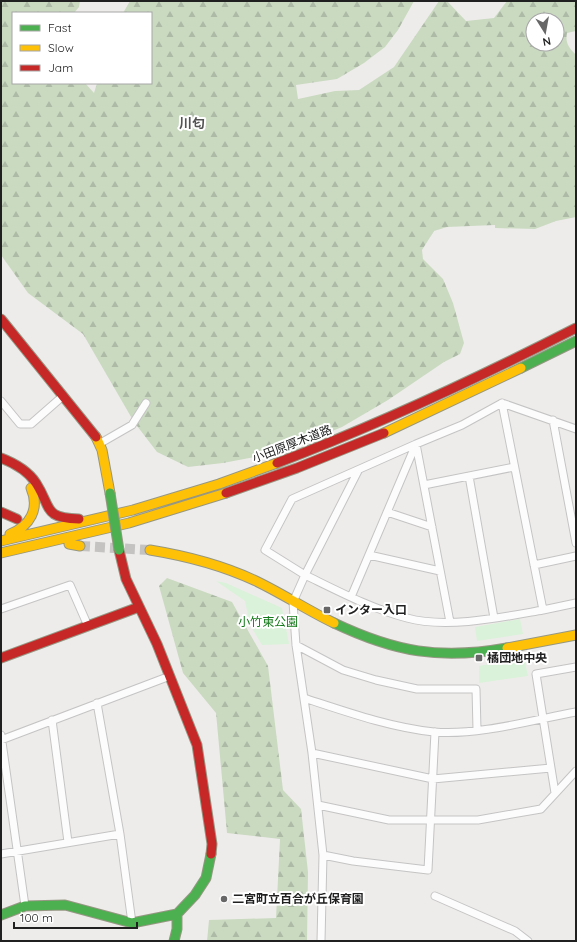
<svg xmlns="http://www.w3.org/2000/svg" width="577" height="942" viewBox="0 0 577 942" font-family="Quicksand,'Noto Sans JP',sans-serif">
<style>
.forest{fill:url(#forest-firs);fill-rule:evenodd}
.park{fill:#daf2d9}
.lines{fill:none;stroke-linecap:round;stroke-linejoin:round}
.secondary-tunnel{stroke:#c5c3c2;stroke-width:10;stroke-dasharray:10 5;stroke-linecap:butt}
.street-casing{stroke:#c5c4c4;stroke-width:9}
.fast-casing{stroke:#969783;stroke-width:11}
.slow-casing{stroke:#969783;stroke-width:11}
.jam-casing{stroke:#969783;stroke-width:11}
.street{stroke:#fcfcfc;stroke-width:7}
.fast{stroke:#4caf50;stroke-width:9}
.slow{stroke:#ffc107;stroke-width:9}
.jam{stroke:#c62828;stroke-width:9}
.fast-bridge-casing{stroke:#969783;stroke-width:11;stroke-linecap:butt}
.fast-bridge{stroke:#4caf50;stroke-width:9}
.poi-dot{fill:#686767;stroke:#fff;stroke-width:1.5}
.labels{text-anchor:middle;stroke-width:4;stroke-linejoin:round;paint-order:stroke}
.street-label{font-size:12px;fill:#202020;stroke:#fff}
.poi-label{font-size:12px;font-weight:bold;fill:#202020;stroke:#fff;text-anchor:start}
.park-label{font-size:12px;fill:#14791a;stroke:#fff}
.neighbourhood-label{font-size:13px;font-weight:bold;fill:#535353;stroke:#fff}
</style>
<defs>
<pattern id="forest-firs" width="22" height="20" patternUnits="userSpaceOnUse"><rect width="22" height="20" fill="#cadac1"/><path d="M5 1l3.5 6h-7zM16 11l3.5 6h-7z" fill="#adbba6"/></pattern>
</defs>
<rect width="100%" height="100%" fill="#eeecea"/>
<path class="forest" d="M1,1H80L79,7L74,13H13V83H85L94,93L97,83H151V13H123L130,1H414L398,30L385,47L364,63L337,79L296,85L298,99L335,91L359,90L394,67L439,1H447L466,21L494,18L507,1H576V31L567,33C565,43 569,48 576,55V217L556,221L535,229L495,228V225L447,227L434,231L422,250L423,259L443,279L453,303L464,343L460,354L444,362L388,400L342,427L310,440L266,455L223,463L188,467L157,452L134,422L83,334L28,293L1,255ZM533,20H557V44H533Z
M167,578L232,602L268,666L283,790L301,809L308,872L307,941H207L209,920L276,918L280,839L227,833L216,713L183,673L159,586Z"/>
<path class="park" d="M216,581L226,583L282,608L289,644L262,645L250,625L245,601Z
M520,619L523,634L477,641L475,627Z
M524,658L528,676L479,683V666Z"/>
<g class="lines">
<path class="secondary-tunnel" d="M80,546L150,550"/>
<defs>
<path id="street" d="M1,401L20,424H31L63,396
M553,420L576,543
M99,444L132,425L146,403
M358,471L305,575L265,550L292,499L416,444L450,622
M469,476L494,618
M424,485L514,467
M387,512L432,527
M369,555L440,571
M534,565L576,556
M351,597L416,444L462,425L502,403
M1,609L70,585L88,626
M543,610L576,603
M296,645L343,670L376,680L417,689H476L477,730
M304,698C347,712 389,727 434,732C476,736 533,720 576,712
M97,703L120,834L132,923
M52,720L68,842
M1,735L25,906
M1,740L170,676
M312,753L433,779L551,768L536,674L576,667
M551,768L555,793
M318,805L389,820H478L541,809L576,771
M1,854L120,834
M323,855L353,861L428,870L435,732
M435,896L515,931L528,941
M321,941L323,855L312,753L296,645L293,602L305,575C338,591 372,609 407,618C447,629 503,617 543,610L502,403L576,429"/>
<path id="fast" d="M521,368L576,341
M334,623C395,652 440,660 507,648
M1,915L25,906L65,905L132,923L177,914L195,895L206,878L211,854
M174,941L177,929V914"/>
<path id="slow" d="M384,433L521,368
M96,437L102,450L110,493
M10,534C30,526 40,509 31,488
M1,541L133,510L219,484L277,463
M69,544L80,546
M150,550C187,556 222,565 256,581C283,594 307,610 334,623
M1,553L129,523L226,493
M507,648L576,635"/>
<path id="jam" d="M1,319L96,437
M1,458C14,463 28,471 36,483C52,508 43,518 79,519
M277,463C380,424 478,378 576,328
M226,493L297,468L384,433
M1,512L17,519
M119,550L126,579L157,644L197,745L212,844L211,854
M1,658L139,607"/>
</defs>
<use href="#street" class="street-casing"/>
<use href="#fast" class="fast-casing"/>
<use href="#slow" class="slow-casing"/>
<use href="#jam" class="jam-casing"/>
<use href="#street" class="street"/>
<use href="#fast" class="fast"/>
<use href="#slow" class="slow"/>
<use href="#jam" class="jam"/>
<defs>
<path id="fast-bridge" d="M110,493L119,550"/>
</defs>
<use href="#fast-bridge" class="fast-bridge-casing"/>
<use href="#fast-bridge" class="fast-bridge"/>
</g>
<g class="poi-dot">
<rect x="323" y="606" width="8" height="8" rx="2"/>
<rect x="475" y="654" width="8" height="8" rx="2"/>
<circle cx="224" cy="899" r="4"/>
</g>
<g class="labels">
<g class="street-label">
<text transform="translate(292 444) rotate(-21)" y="4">小田原厚木道路</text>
</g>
<g class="poi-label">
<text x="335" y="614">インター入口</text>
<text x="487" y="662">橘団地中央</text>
<text x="232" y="903">二宮町立百合が丘保育園</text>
</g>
<g class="park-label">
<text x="268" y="626">小竹東公園</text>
</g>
<g class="neighbourhood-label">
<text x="192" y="128">川匂</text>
</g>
</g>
<rect width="577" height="942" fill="none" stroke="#202020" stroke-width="4"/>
<rect x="12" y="12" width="140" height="72" fill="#ffffff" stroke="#a6a6a6"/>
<rect x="20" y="25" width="20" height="6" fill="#4caf50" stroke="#a6a6a6"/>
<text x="48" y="32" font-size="12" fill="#202020">Fast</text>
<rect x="20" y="45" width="20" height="6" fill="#ffc107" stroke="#a6a6a6"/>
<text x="48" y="52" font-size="12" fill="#202020">Slow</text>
<rect x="20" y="65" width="20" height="6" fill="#c62828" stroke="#a6a6a6"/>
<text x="48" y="72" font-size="12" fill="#202020">Jam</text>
<g transform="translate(545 32) rotate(169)"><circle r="19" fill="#ffffff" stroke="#a6a6a6"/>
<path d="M0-3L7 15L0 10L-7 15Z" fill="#686767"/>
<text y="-6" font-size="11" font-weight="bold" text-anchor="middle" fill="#202020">N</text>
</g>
<path d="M14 922v6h123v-6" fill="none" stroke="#202020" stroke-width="2"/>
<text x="20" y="922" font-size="12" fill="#202020" stroke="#ffffff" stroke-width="3" paint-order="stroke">100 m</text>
</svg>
